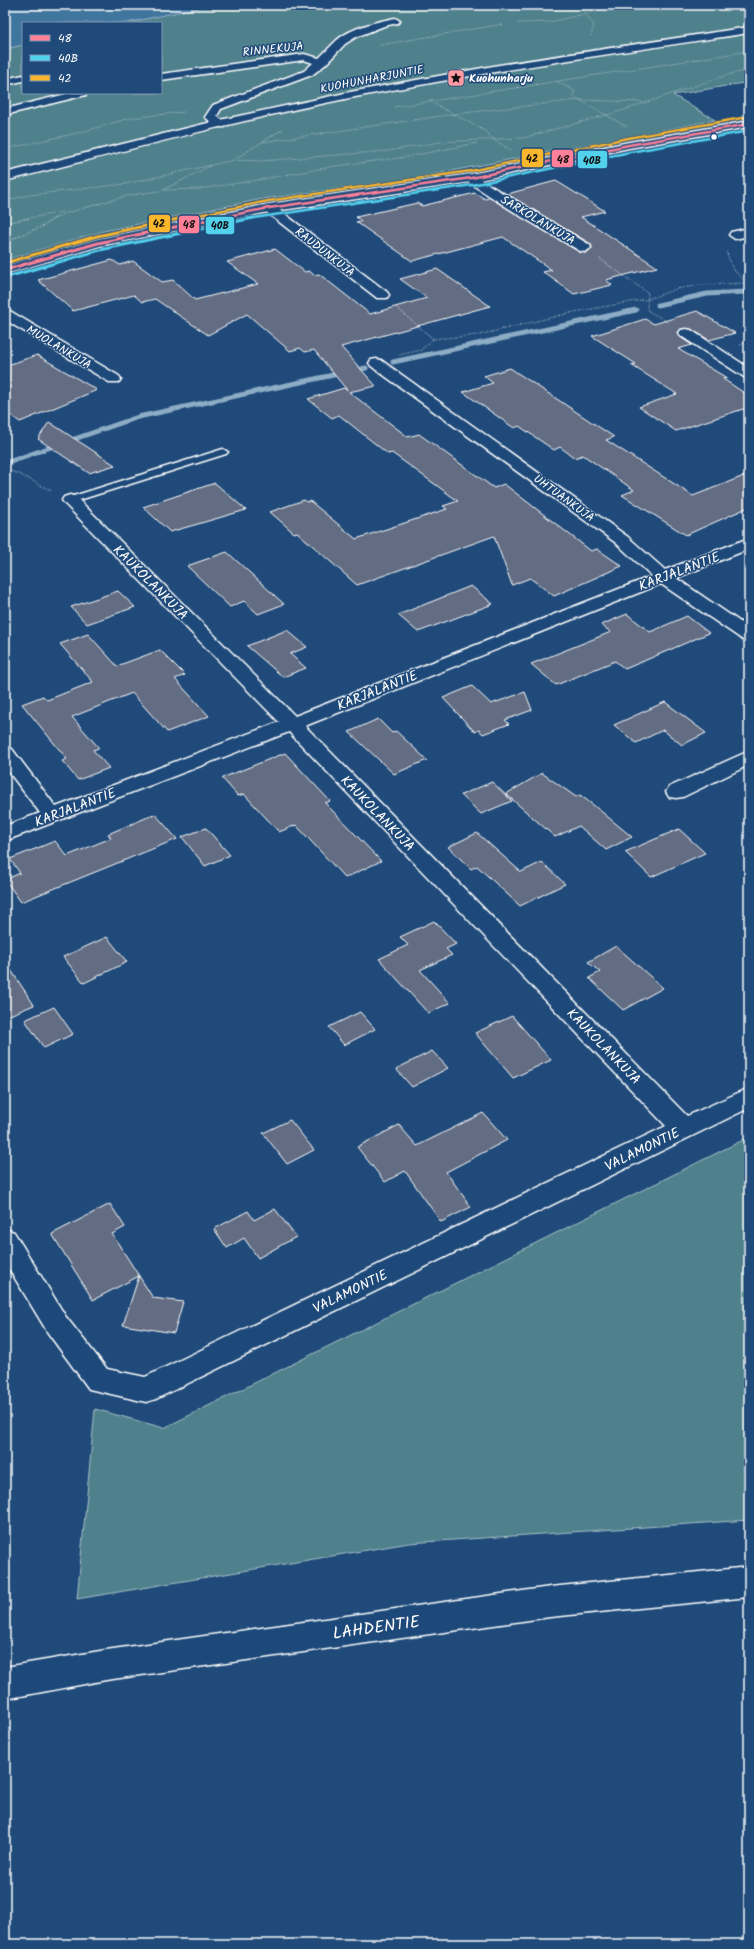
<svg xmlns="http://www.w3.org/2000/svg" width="754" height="1949" viewBox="0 0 754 1949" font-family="Kalam,sans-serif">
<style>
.green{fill:#50818c;stroke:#a8c0c6}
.water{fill:#41759e;stroke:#8dacc5}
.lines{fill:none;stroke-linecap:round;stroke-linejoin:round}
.stream{stroke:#8dacc5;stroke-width:5}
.building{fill:#626c82;stroke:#fff}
.service-casing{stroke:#fff;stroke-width:3}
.minor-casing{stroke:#fff;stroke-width:3}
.tertiary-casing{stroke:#fff;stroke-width:3}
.secondary-casing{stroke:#fff;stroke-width:3}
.trunk-casing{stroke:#fff;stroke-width:3}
.path-far1{stroke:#fff;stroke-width:1;stroke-dasharray:0.5 1.5;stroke-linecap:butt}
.path{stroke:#fff;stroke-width:1.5;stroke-dasharray:0.5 2;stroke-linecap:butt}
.service{fill:#1f4a7a;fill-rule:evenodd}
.minor{fill:#1f4a7a;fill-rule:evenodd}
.tertiary{fill:#1f4a7a;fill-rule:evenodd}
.secondary{fill:#1f4a7a;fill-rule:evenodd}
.trunk{fill:#1f4a7a;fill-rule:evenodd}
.bus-1-far1-casing{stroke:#1f4a7a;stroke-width:4}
.bus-1-casing{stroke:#1f4a7a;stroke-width:5}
.bus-2-far1-casing{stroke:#1f4a7a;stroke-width:4}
.bus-2-casing{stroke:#1f4a7a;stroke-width:5}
.bus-3-far1-casing{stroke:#1f4a7a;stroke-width:4}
.bus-3-casing{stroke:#1f4a7a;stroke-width:5}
.bus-1-far1{stroke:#ff8098;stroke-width:2.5}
.bus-1{stroke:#ff8098;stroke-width:3}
.bus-2-far1{stroke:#53d2ee;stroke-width:2.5}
.bus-2{stroke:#53d2ee;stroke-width:3}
.bus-3-far1{stroke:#fab62d;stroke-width:2.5}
.bus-3{stroke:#fab62d;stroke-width:3}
.bus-dot{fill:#fff;stroke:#1f4a7a;stroke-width:1.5}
.labels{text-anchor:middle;stroke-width:3;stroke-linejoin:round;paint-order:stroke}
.far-street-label{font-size:12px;fill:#fff;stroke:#1f4a7a}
.far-poi-label{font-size:12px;font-weight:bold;fill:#fff;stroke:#1f4a7a;text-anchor:start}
.street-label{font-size:14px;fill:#fff;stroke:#1f4a7a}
.near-street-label{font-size:17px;fill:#fff;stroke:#1f4a7a}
.line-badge{stroke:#1f4a7a;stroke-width:1.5}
.pale-badge-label{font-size:11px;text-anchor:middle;font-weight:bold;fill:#111}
</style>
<rect width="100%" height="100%" fill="#1f4a7a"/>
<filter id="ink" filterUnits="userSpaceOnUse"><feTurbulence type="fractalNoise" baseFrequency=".025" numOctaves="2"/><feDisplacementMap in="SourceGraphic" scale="8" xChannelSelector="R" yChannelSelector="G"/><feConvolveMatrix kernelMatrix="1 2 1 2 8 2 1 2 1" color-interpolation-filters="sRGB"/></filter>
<g filter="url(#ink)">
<path class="green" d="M210,5H500L504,7L514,5H749V82L673,95L715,120L410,179L263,199L104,231L5,260V49L23,45V93H161V23H127Z
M749,1137V1520L409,1543L77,1599L95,1409L164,1428Z"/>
<path class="water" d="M5,5H210L127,23H23V45L5,49Z"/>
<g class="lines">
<path class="stream" d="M658,305L707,294L745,292L749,294
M393,362L636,310
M8,462L138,417L366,368"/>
</g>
<path class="building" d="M556,181L605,211L581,217L657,267L606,280L612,285L574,294L543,272L552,270L503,237L412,261L356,222L361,221L356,217L417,203L422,206L475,193L485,199L490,198L579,252L586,253L592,248L591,244L507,194Z
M275,249L305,272L309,271L314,275L319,274L370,314L427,298L400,279L437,269L490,306L341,347L376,386L349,392L408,437L419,434L494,488L504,484L591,551L597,549L622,566L554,596L530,578L512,585L494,536L357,585L297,532L294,533L270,512L304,500L307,502L310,501L356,539L447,509L443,506L458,501L392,453L388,454L339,415L332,418L308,399L344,388L347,390L314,350L305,352L300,348L290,351L247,314L208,335L155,299L142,302L134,295L73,311L38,280L112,260L120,265L133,261L162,282L173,280L195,300L258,284L227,262Z
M697,311L735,333L709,340L691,329H681L678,332L680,337L692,345L678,349L727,378L723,379L749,396V407L676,431L639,407L677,394L631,365L636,364L592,336L645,319L654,324Z
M37,355L97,390L20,422L5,411V366Z
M510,368L614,437L606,440L693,496L749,474V507L686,535L622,495L634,490L583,455L575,458L560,447L554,450L519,426L514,428L463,392L493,383L484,376Z
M49,422L115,465L89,473L38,439Z
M215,483L246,510L170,532L143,507Z
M227,552L284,604L258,614L244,601L230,607L187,566Z
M471,586L493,604L418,632L398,615Z
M118,591L135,607L87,624L71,607Z
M627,614L650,632L687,616L709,633L625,669L615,661L556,685L531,664L611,632L601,625Z
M287,630L307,647L290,654L306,668L283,677L247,646Z
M88,634L117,666L160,650L185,675L175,679L209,716L167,732L132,693L72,717L99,748L93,750L109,768L78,780L62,761L67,759L22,704L43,696L47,700L93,682L60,644Z
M472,686L491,704L525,692L532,710L505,720L509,724L483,734L479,730L475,732L443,698Z
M665,702L706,733L682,745L663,730L636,743L614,725Z
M378,719L392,733L396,731L427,760L394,774L349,732Z
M285,753L330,801L325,803L381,861L345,878L296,825L279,832L244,794L238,796L222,778Z
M542,773L576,797L580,795L597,808L632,837L606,850L579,826L555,837L506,794Z
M492,782L512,801L481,814L461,795Z
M155,814L177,839L21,902L5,880L20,873L10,859L55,841L67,856L111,838L108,834Z
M206,828L230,855L205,866L182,837Z
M679,829L705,853L651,877L625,852Z
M477,833L521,872L542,862L565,884L520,906L477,866L471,869L448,847Z
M434,921L456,944L446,949L452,955L420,970L450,1003L428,1013L379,959L408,945L400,937Z
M107,937L127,962L84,983L63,957Z
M616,946L663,988L623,1010L589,978L600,972L588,962Z
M5,961L34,1005L5,1017Z
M54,1007L73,1034L44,1048L25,1020Z
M360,1012L375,1029L344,1045L329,1027Z
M512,1016L551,1060L513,1078L475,1033Z
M432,1051L448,1068L412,1087L396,1069Z
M483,1113L507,1140L446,1172L471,1207L441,1222L405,1171L385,1182L357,1147L399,1125L417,1146Z
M290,1120L314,1150L287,1164L263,1133Z
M110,1204L125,1227L112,1234L139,1276L93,1300L52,1234Z
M275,1209L296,1237L258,1258L244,1238L227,1248L214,1229L248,1211L254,1220Z
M139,1276L153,1298L183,1302L174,1333L123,1325Z"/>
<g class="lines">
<defs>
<path id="service" d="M223,449L228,452L226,454L73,502H67L65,500L67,498Z"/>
<path id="minor" d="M501,5H519L517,7L501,9L499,7Z
M395,18L400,21L398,23L384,26L356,37L345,44L326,64L312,75L221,109L217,116L227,125L225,127H217L205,117L213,105L304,71L313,63L304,60L161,80V74L304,54L319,58C325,52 331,46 337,40C352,27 376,22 395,18Z
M23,75V81L5,85V79Z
M70,93H87L86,95L5,115V109Z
M471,174L590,245L591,248L585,252L580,251L522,217L467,181L465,178Z
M269,204L273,205L387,292L389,295L387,298H377L265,211L263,208L265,205Z
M749,228V236L735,239L729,235L731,232Z
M5,310L10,311L119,376L121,379L119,382H109L5,320Z
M686,329L691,330L749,368V378L744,377L681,336L679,333L681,330Z
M376,359L381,360L628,537L665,570L749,538V549L676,578L749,628V641L743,640L661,584L305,726L687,1116L749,1088V1108L156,1399L146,1402L89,1389L48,1333L5,1262V1229L14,1232L66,1317L107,1369L145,1377L666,1126L289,732L5,841V826L40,813L5,767V747L12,749L56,807L279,722L64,503L62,500L64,497L70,495L76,497L295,716L652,576L616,543L371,366L369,363L371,360Z
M749,751V765L683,797L676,798L669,797L666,792L669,787Z"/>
<path id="tertiary" d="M749,121V127L629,148L471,182L269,212L100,246L5,274V266L98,239L269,204L471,174L629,142Z"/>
<path id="secondary" d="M749,27V33C616,53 482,72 350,98C234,121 120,152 5,181V173L220,120L350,92L499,65Z"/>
<path id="trunk" d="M749,1567V1597L550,1617L106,1680L5,1699V1667L106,1650L550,1587Z"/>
</defs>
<use href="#service" class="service-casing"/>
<use href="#minor" class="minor-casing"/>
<use href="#tertiary" class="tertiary-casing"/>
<use href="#secondary" class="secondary-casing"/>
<use href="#trunk" class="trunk-casing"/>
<path class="path-far1" d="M578,5L594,25L591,36
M518,23L550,22L601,10L714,5
M380,45L503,24
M558,82L575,91L573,96L627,127
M429,101L485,131L494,140L512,151
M394,107L749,51
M262,142L455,114L579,100L642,102
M5,149L82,132L130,118L184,112
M235,159L283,129
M165,189L210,166
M5,201L29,195L125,184L234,160L261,161L388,151L440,142L523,138L621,111L727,75L749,70
M24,219L63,212
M54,219L63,214L126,196L164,190L199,189L252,181L336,166L406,157L477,143"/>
<path class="path" d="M5,223L29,218
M5,242L41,227L55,218
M600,259L648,293L647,310L669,323
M396,307L433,339L421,350L399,355
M433,339L479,335L574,312L648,299L676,289L701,285L747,283L733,269L726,251
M740,345L749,342
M5,469L19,474L52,491"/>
<use href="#service" class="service"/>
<use href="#minor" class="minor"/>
<use href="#tertiary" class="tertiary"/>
<use href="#secondary" class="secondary"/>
<use href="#trunk" class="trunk"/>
<defs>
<path id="bus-1-far1" d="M213,219L269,208L471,178L629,145L749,124"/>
<path id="bus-1" d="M5,270L98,243L218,218"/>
<path id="bus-2-far1" d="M248,219L472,185L630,152L749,131"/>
<path id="bus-2" d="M7,277L100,250L253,218"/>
<path id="bus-3-far1" d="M178,219L268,201L470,171L628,138L748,117"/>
<path id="bus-3" d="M5,263L97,236L183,218"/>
</defs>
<use href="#bus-1-far1" class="bus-1-far1-casing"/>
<use href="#bus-1" class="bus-1-casing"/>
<use href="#bus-2-far1" class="bus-2-far1-casing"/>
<use href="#bus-2" class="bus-2-casing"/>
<use href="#bus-3-far1" class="bus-3-far1-casing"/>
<use href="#bus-3" class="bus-3-casing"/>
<use href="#bus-1-far1" class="bus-1-far1"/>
<use href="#bus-1" class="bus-1"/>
<use href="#bus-2-far1" class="bus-2-far1"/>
<use href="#bus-2" class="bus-2"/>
<use href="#bus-3-far1" class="bus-3-far1"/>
<use href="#bus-3" class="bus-3"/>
</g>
</g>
<defs>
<symbol id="sight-square" viewBox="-11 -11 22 22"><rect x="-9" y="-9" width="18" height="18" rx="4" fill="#ff9aa2" stroke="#1f4a7a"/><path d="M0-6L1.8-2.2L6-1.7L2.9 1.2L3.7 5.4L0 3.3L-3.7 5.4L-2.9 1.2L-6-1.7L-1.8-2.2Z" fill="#111"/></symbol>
</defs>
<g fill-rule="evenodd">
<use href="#sight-square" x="446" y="68" width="20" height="20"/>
</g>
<circle class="bus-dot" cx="714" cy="137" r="3.5"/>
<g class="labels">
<g class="far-street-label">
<text transform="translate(273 49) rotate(-6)" y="4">RINNEKUJA</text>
<text transform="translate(372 79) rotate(-11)" y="4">KUOHUNHARJUNTIE</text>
<text transform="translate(538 220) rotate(31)" y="4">SARKOLANKUJA</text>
<text transform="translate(325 252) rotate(38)" y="4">RAUDUNKUJA</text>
<text transform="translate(59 347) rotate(31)" y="4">MUOLANKUJA</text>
<text transform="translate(564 498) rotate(36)" y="4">UHTUANKUJA</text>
</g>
<g class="far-poi-label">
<text x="469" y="82">Kuohunharju</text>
</g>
<g class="street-label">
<text transform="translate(679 571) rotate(-21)" y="5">KARJALANTIE</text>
<text transform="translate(151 582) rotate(45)" y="5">KAUKOLANKUJA</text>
<text transform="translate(377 690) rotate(-22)" y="5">KARJALANTIE</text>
<text transform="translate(75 807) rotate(-21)" y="5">KARJALANTIE</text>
<text transform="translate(378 813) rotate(46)" y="5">KAUKOLANKUJA</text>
<text transform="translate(604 1046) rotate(46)" y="5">KAUKOLANKUJA</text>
<text transform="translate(642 1149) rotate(-26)" y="5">VALAMONTIE</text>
<text transform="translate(350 1291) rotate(-26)" y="5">VALAMONTIE</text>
</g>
<g class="near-street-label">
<text transform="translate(376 1627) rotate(-8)" y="6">LAHDENTIE</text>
</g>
</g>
<g class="line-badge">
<rect x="521" y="148" width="23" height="20" rx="4" fill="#fab62d"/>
<rect x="551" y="149" width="23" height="19" rx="4" fill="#ff8098"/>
<rect x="577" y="150" width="31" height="19" rx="4" fill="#53d2ee"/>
<rect x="148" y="214" width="23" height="19" rx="4" fill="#fab62d"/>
<rect x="178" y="215" width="22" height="19" rx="4" fill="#ff8098"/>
<rect x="205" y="216" width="30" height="19" rx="4" fill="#53d2ee"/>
</g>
<g class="pale-badge-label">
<text x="532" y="162">42</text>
<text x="563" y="163">48</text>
<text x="592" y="164">40B</text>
<text x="159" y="227">42</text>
<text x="189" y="228">48</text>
<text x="220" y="229">40B</text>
</g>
<rect width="754" height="1949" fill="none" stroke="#1f4a7a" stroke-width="20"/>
<rect x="10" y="10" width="734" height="1929" fill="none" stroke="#fff" stroke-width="1.5" filter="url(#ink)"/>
<rect x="22" y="22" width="140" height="72" fill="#1f4a7a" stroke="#7992af"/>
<rect x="30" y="35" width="20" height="6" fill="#ff8098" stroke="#7992af"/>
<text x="58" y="42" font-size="12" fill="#ffffff">48</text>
<rect x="30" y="55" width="20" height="6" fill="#53d2ee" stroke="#7992af"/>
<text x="58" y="62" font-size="12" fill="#ffffff">40B</text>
<rect x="30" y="75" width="20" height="6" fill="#fab62d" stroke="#7992af"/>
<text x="58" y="82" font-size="12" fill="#ffffff">42</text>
</svg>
